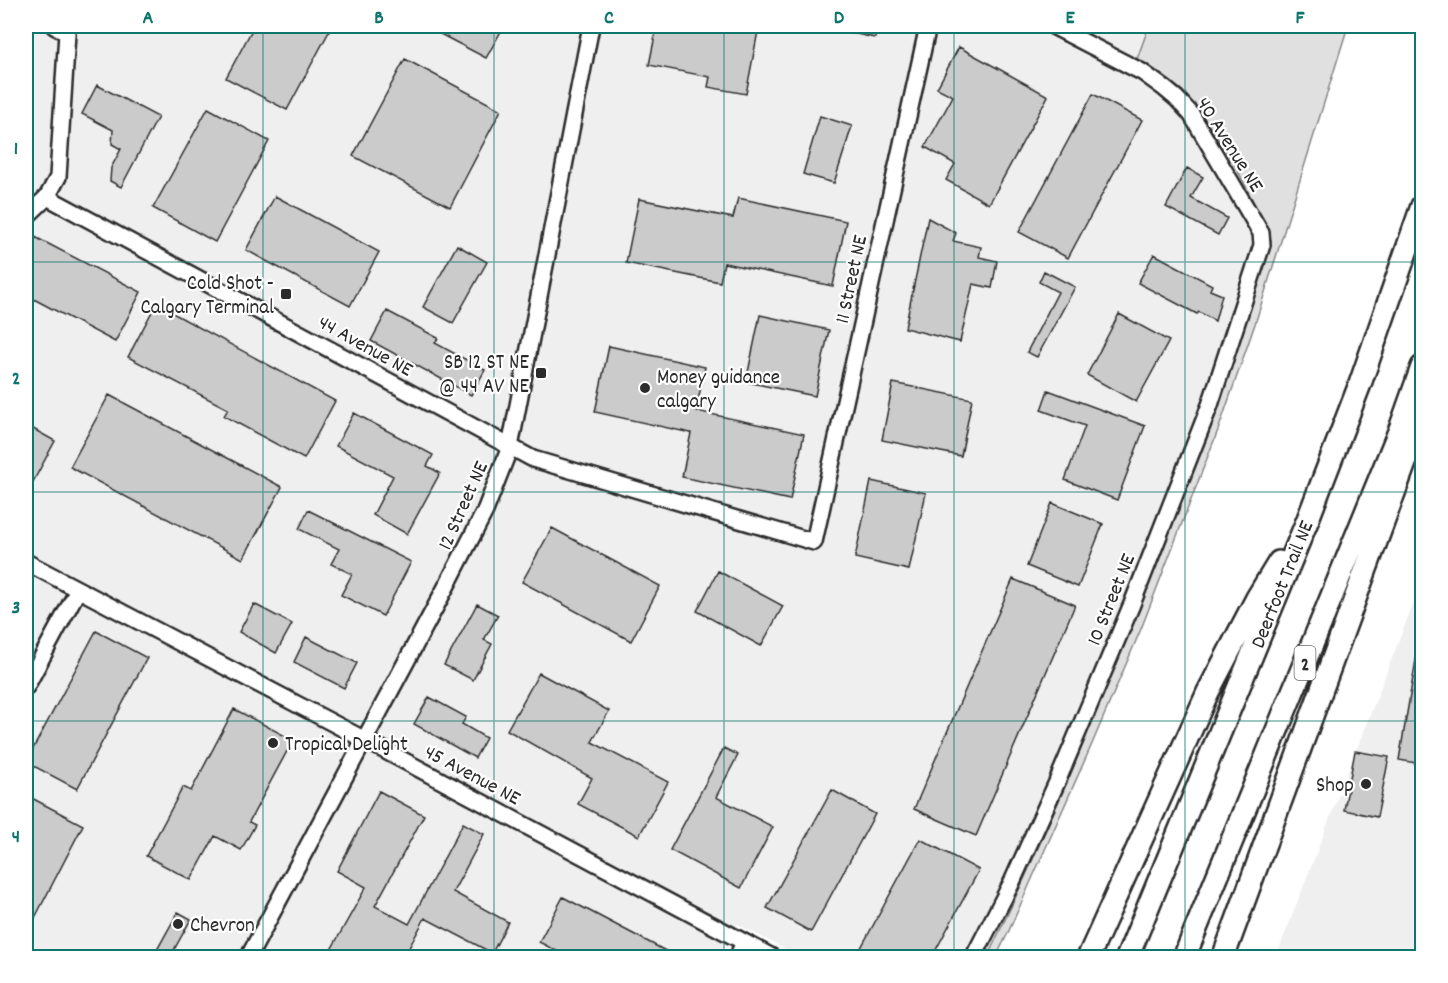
<svg xmlns="http://www.w3.org/2000/svg" width="1448" height="983" viewBox="0 0 1448 983" font-family="Dekko,sans-serif">
<style>
.built{fill:#efefef}
.green{fill:#e0e0e0;stroke:#868686;stroke-width:1.5}
.building{fill:#cbcbcb;stroke:#2b2b2b;stroke-width:1.5}
.lines{fill:none;stroke-linecap:round;stroke-linejoin:round}
.minor-casing{stroke:#2b2b2b;stroke-width:20}
.highway-casing{stroke:#2b2b2b;stroke-width:26}
.minor{stroke:#fff;stroke-width:15}
.highway{stroke:#fff;stroke-width:21}
.grid{fill:none;stroke:#0f766e;stroke-width:1.5;stroke-opacity:0.55}
.poi-dot{fill:#2b2b2b;stroke:#fff;stroke-width:2}
.labels{text-anchor:middle;stroke-width:4.5;stroke-linejoin:round;paint-order:stroke}
.shield{fill:#fff;stroke:#6b6b6b;stroke-width:1.5}
.shield-label{font-size:20px;font-weight:bold;fill:#2b2b2b}
.street-label{font-size:21px;fill:#2b2b2b;stroke:#fff}
.poi-label{font-size:21px;fill:#2b2b2b;stroke:#fff;text-anchor:end}
.neatline{fill:none;stroke:#0f766e;stroke-width:2}
.grid-label{font-size:20px;text-anchor:middle;font-weight:bold;fill:#0f766e}
</style>
<rect width="100%" height="100%" fill="#fff"/>
<filter id="ink" filterUnits="userSpaceOnUse"><feTurbulence type="fractalNoise" baseFrequency=".0167" numOctaves="2"/><feDisplacementMap in="SourceGraphic" scale="12" xChannelSelector="R" yChannelSelector="G"/><feConvolveMatrix kernelMatrix="1 2 1 2 8 2 1 2 1" color-interpolation-filters="sRGB"/></filter>
<g filter="url(#ink)">
<path class="built" d="M26,26H1149L1137,59L1155,70L1184,92L1204,118L1234,163L1257,209L1271,241L1268,255L1214,418L1168,536L1071,773L1026,875L987,957H800L737,924L719,958L26,957Z
M1422,581V957H1276Z"/>
<path class="green" d="M1149,26H1348L1256,321L1220,425L1141,629L1092,744L1007,935L996,957L987,958L1026,875L1071,773L1168,536L1214,418L1268,255L1271,241L1268,231L1234,163L1204,118L1184,92L1155,70L1137,59Z"/>
<path class="building" d="M254,26H332L287,110L226,78Z
M425,26H504L486,58Z
M657,26H759L746,94L708,87L710,77L649,65Z
M839,26H877L875,38L838,30Z
M959,47L1048,96L989,204L946,180L955,164L925,147L953,96L937,88Z
M405,59L501,110L450,207L353,156Z
M97,85L158,117L121,187L110,181L111,168L121,149L112,144L113,130L82,114Z
M1093,94L1142,120L1068,258L1019,232Z
M208,108L269,141L215,242L153,208Z
M820,116L852,126L834,183L803,174Z
M1187,168L1203,177L1191,198L1227,218L1218,235L1166,207Z
M275,196L379,252L350,306L246,250Z
M738,198L846,221L833,286L724,263L720,282L626,263L639,199L733,218Z
M928,218L956,233L953,241L981,247L979,257L997,261L992,288L973,284L960,342L905,328Z
M35,237L141,292L115,342L26,295V255Z
M457,245L487,262L453,323L423,307Z
M1154,254L1212,285L1210,290L1222,295L1215,321L1199,312L1197,314L1138,283Z
M1044,271L1075,287L1037,357L1027,352L1058,292L1039,282Z
M156,304L335,401L304,459L224,416L228,409L128,357Z
M387,311L438,338L435,343L485,370L471,395L371,341Z
M1119,314L1169,341L1136,402L1087,375Z
M760,315L829,330L815,396L746,382Z
M609,346L705,367L696,411L804,434L790,500L682,477L691,433L595,412Z
M893,383L972,399L961,456L882,440Z
M1048,390L1145,426L1117,500L1065,480L1085,426L1041,410Z
M109,395L282,487L243,559L70,467Z
M354,413L433,455L427,466L440,473L407,534L373,515L393,476L336,446Z
M26,425L55,441L26,495Z
M871,481L926,493L909,570L855,558Z
M1052,503L1103,524L1078,587L1027,566Z
M308,510L411,562L383,616L341,595L352,574L331,564L339,549L299,529Z
M552,528L660,586L631,641L522,582Z
M718,571L783,606L761,646L697,611Z
M1013,579L1075,605L976,836L914,809Z
M254,604L292,624L276,653L239,632Z
M477,604L498,615L484,640L492,644L473,680L444,665Z
M96,631L147,658L77,789L26,762Z
M306,637L357,663L344,688L294,662Z
M1417,654L1422,655V764L1399,760Z
M539,673L609,711L592,742L668,782L639,836L578,804L592,778L507,730Z
M429,697L466,717L462,724L486,738L475,758L414,724Z
M234,709L293,740L249,822L255,825L241,850L215,836L191,880L146,856L183,787L191,791Z
M724,748L738,755L716,797L773,827L741,888L670,850Z
M1355,751L1389,757L1377,817L1344,810Z
M832,790L875,814L811,932L767,908Z
M379,791L424,815L375,906L409,924L463,823L484,834L453,892L508,922L492,953L425,918L404,957H327L366,887L337,871Z
M26,795L83,825L26,935Z
M920,839L979,870L932,957H856Z
M563,897L677,957H568L539,942Z
M178,912L191,919L170,957L157,950Z"/>
<g class="lines">
<defs>
<path id="minor" d="M47,197L533,459L814,542L928,26
M26,217L47,197L58,177L67,33L54,26
M26,562L365,740L774,958
M26,687L78,590
M248,958L446,587L485,511L510,447L591,26
M737,958L744,942
M973,958L1012,882L1057,782L1132,604L1210,405L1262,245L1261,233L1191,114L1176,98L1164,88L1142,72L1053,26"/>
<path id="highway" d="M1088,958L1208,692L1257,598L1279,562
M1127,958L1308,519L1360,384L1422,206
M1184,958L1400,429L1422,367
M1223,958L1416,433L1422,409"/>
</defs>
<use href="#minor" class="minor-casing"/>
<use href="#highway" class="highway-casing"/>
<use href="#minor" class="minor"/>
<use href="#highway" class="highway"/>
</g>
</g>
<path class="grid" d="M263,26V958M494,26V958M724,26V958M954,26V958M1185,26V958M26,262H1422M26,492H1422M26,721H1422"/>
<g class="poi-dot">
<rect x="280" y="288" width="12" height="12" rx="3"/>
<rect x="535" y="367" width="12" height="12" rx="3"/>
<circle cx="645" cy="388" r="6"/>
<circle cx="273" cy="743" r="6"/>
<circle cx="1366" cy="784" r="6"/>
<circle cx="178" cy="924" r="6"/>
</g>
<g class="labels">
<rect class="shield" x="1294.5" y="646" width="21" height="34" rx="4.5"/>
<g class="shield-label">
<text x="1305" y="670">2</text>
</g>
<g class="street-label">
<text transform="translate(1231 144) rotate(58)" y="7">40 Avenue NE</text>
<text transform="translate(850 279) rotate(-78)" y="7">11 Street NE</text>
<text transform="translate(366 345) rotate(29)" y="7">44 Avenue NE</text>
<text transform="translate(462 505) rotate(-66)" y="7">12 Street NE</text>
<text transform="translate(1281 584) rotate(-68)" y="7">Deerfoot Trail NE</text>
<text transform="translate(1110 599) rotate(-68)" y="7">10 Street NE</text>
<text transform="translate(473 774) rotate(28)" y="7">45 Avenue NE</text>
</g>
<g class="poi-label">
<text x="274" y="289">Cold Shot -<tspan x="274" dy="24">Calgary Terminal</tspan></text>
<text x="529" y="368">SB 12 ST NE<tspan x="529" dy="24">@ 44 AV NE</tspan></text>
<text x="657" y="383" text-anchor="start">Money guidance<tspan x="657" dy="24">calgary</tspan></text>
<text x="285" y="750" text-anchor="start">Tropical Delight</text>
<text x="1354" y="791">Shop</text>
<text x="190" y="931" text-anchor="start">Chevron</text>
</g>
</g>
<rect width="1448" height="983" fill="none" stroke="#fff" stroke-width="66"/>
<rect x="33" y="33" width="1382" height="917" class="neatline"/>
<g class="grid-label">
<text x="148" y="23">A</text>
<text x="379" y="23">B</text>
<text x="609" y="23">C</text>
<text x="839" y="23">D</text>
<text x="1070" y="23">E</text>
<text x="1300" y="23">F</text>
<text x="16" y="154">1</text>
<text x="16" y="384">2</text>
<text x="16" y="613">3</text>
<text x="16" y="842">4</text>
</g>
</svg>
